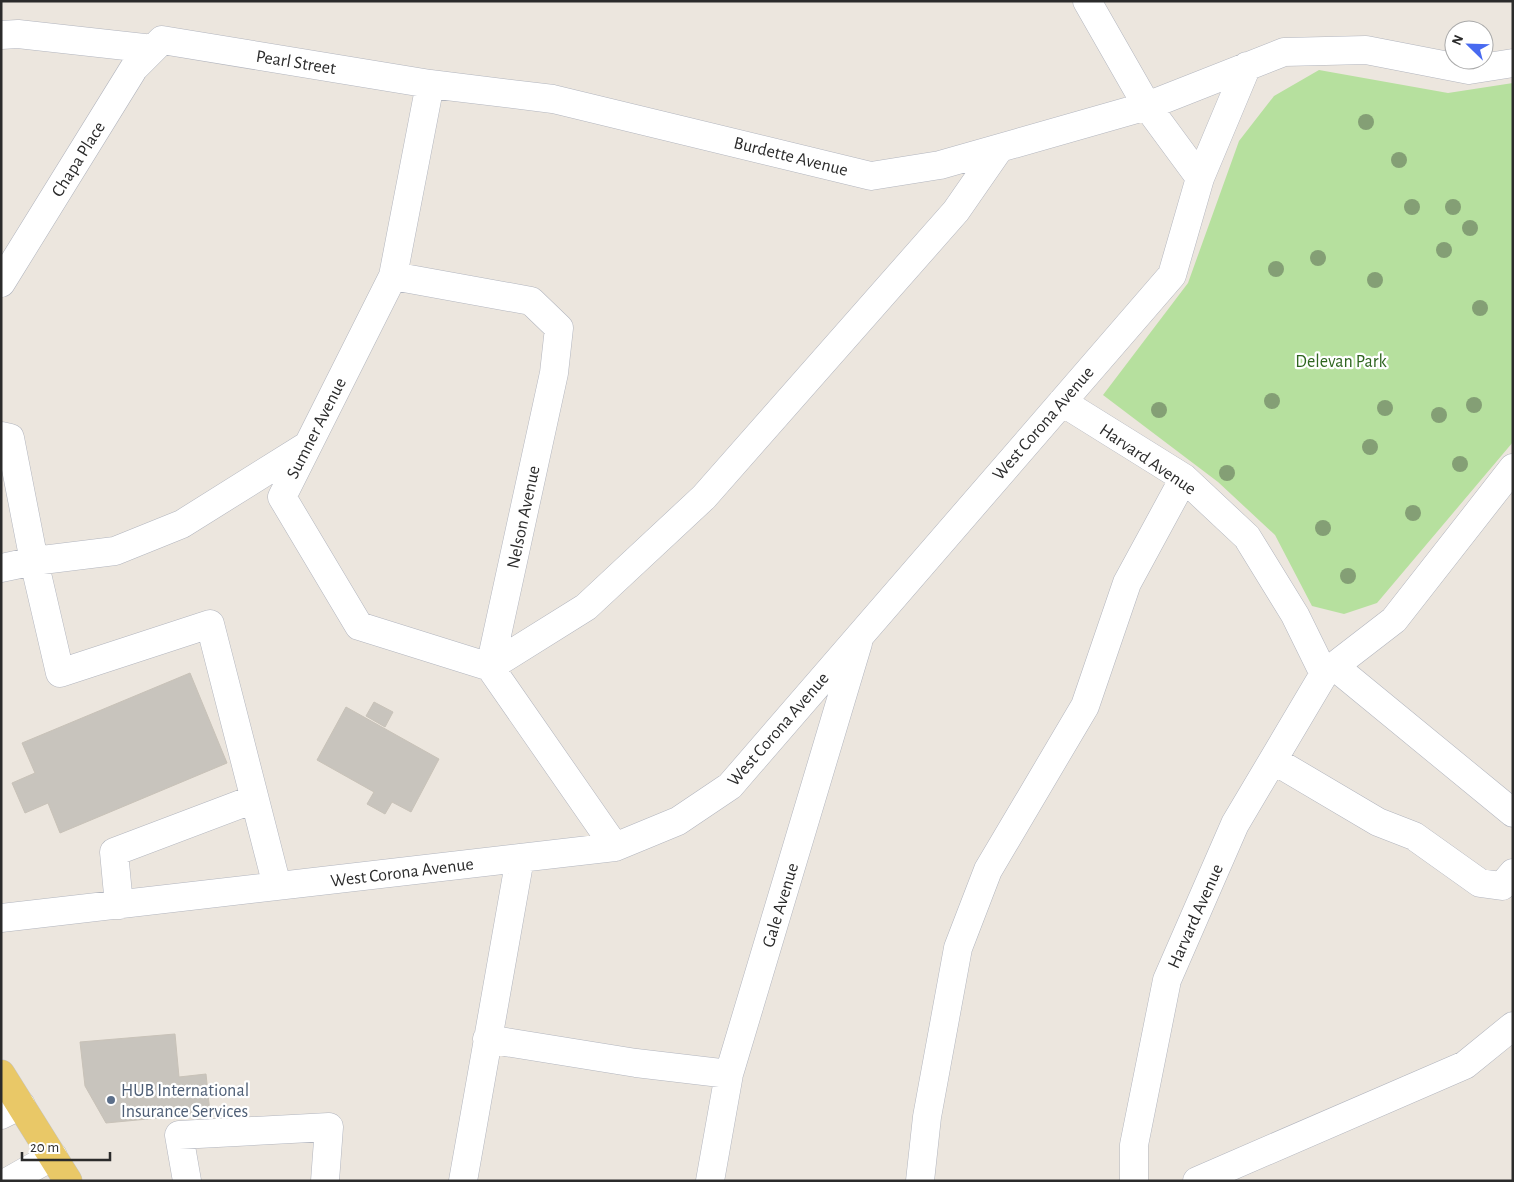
<svg xmlns="http://www.w3.org/2000/svg" width="1514" height="1182" viewBox="0 0 1514 1182" font-family="'Alegreya Sans',sans-serif">
<style>
.park{fill:#b6e09e}
.building{fill:#c8c4bd;stroke:#c8c2b8}
.lines{fill:none;stroke-linecap:round;stroke-linejoin:round}
.minor-casing{stroke:#b2b5be;stroke-width:29}
.major-casing{stroke:#c4c4c4;stroke-width:29}
.path{stroke:#c4c4c4;stroke-width:3;stroke-dasharray:4 2.5;stroke-linecap:butt}
.minor{stroke:#fff;stroke-width:28}
.major{stroke:#e9c867;stroke-width:28}
.tree{fill:#849f75}
.service-dot{fill:#5c6f8a;stroke:#fff;stroke-width:2}
.labels{text-anchor:middle;stroke-width:4.5;stroke-linejoin:round;paint-order:stroke}
.street-label{font-size:18px;fill:#2b2b2b;stroke:#fff}
.park-label{font-size:18px;fill:#2e651f;stroke:#fff}
.service-label{font-size:18px;fill:#4e5e75;stroke:#fff;text-anchor:start}
</style>
<rect width="100%" height="100%" fill="#ece6de"/>
<path class="park" d="M1319,70L1448,93L1513,83V442L1377,603L1344,614L1312,606L1275,535L1218,482L1103,395L1188,283L1239,141L1274,96Z"/>
<path class="building" d="M190,673L227,763L60,833L48,803L25,813L12,783L35,773L22,743Z
M374,702L393,712L385,727L366,716Z
M346,707L439,759L411,812L392,802L385,814L367,804L374,792L317,760Z
M175,1034L179,1077L206,1074L210,1113L106,1123L85,1086L80,1042Z"/>
<g class="lines">
<defs>
<path id="minor" d="M1,35L18,34L153,49
M430,84L393,276L282,497L359,626L490,667L586,607L704,497L956,211L999,149
M1200,178L1247,66
M393,276L531,301L559,328L554,373L490,667L615,847
M1,283L134,68L162,40L430,84L553,99L871,176L940,165L1147,106L1284,52L1366,50L1469,70L1513,63
M1062,402L1184,478L1247,537L1295,615L1324,674
M1,436L10,438L34,561L1,568
M1334,666L1513,813
M1273,760L1378,822L1414,836L1480,883L1502,886L1513,873
M277,886L210,624L60,673L34,561L115,551L182,524L308,445
M119,905L114,852L254,799
M1,918L615,847L678,821L730,786L1172,275L1200,178L1147,106L1087,1
M487,1039L636,1063L729,1074
M1,1115L21,1105
M9,1181L53,1156
M187,1181L179,1135L329,1127L325,1181
M463,1181L520,858
M710,1181L729,1074L858,643
M920,1181L927,1117L958,948L988,870L1085,706L1127,583L1184,478
M1134,1181V1145L1167,980L1235,824L1324,674L1394,620L1513,468
M1197,1181L1465,1065L1513,1026"/>
<path id="major" d="M1,1074L68,1181"/>
</defs>
<use href="#minor" class="minor-casing"/>
<use href="#major" class="major-casing"/>
<path class="path" d="M1,957H2"/>
<use href="#minor" class="minor"/>
<use href="#major" class="major"/>
</g>
<g class="tree">
<circle cx="1366" cy="122" r="8"/>
<circle cx="1399" cy="160" r="8"/>
<circle cx="1412" cy="207" r="8"/>
<circle cx="1453" cy="207" r="8"/>
<circle cx="1470" cy="228" r="8"/>
<circle cx="1444" cy="250" r="8"/>
<circle cx="1318" cy="258" r="8"/>
<circle cx="1276" cy="269" r="8"/>
<circle cx="1375" cy="280" r="8"/>
<circle cx="1480" cy="308" r="8"/>
<circle cx="1272" cy="401" r="8"/>
<circle cx="1474" cy="405" r="8"/>
<circle cx="1385" cy="408" r="8"/>
<circle cx="1159" cy="410" r="8"/>
<circle cx="1439" cy="415" r="8"/>
<circle cx="1370" cy="447" r="8"/>
<circle cx="1460" cy="464" r="8"/>
<circle cx="1227" cy="473" r="8"/>
<circle cx="1413" cy="513" r="8"/>
<circle cx="1323" cy="528" r="8"/>
<circle cx="1348" cy="576" r="8"/>
</g>
<circle class="service-dot" cx="111" cy="1100" r="5"/>
<g class="labels">
<g class="street-label">
<text transform="translate(296 62) rotate(9)" y="6">Pearl Street</text>
<text transform="translate(791 156) rotate(14)" y="6">Burdette Avenue</text>
<text transform="translate(78 159) rotate(-58)" y="6">Chapa Place</text>
<text transform="translate(1043 423) rotate(-49)" y="6">West Corona Avenue</text>
<text transform="translate(316 428) rotate(-63)" y="6">Sumner Avenue</text>
<text transform="translate(1148 459) rotate(34)" y="6">Harvard Avenue</text>
<text transform="translate(523 517) rotate(-78)" y="6">Nelson Avenue</text>
<text transform="translate(778 729) rotate(-49)" y="6">West Corona Avenue</text>
<text transform="translate(402 872) rotate(-7)" y="6">West Corona Avenue</text>
<text transform="translate(780 905) rotate(-73)" y="6">Gale Avenue</text>
<text transform="translate(1195 916) rotate(-66)" y="6">Harvard Avenue</text>
</g>
<g class="park-label">
<text x="1341" y="367">Delevan Park</text>
</g>
<g class="service-label">
<text x="121" y="1096">HUB International<tspan x="121" dy="21">Insurance Services</tspan></text>
</g>
</g>
<rect width="1514" height="1182" fill="none" stroke="#2b2b2b" stroke-width="5"/>
<g transform="translate(1469 45) rotate(293)"><circle r="24" fill="#ffffff" stroke="#aaaaaa"/>
<path d="M0-4L9 19L0 12L-9 19Z" fill="#486af0"/>
<text y="-8" font-size="14" font-weight="bold" text-anchor="middle" fill="#2b2b2b">N</text>
</g>
<path d="M22 1152v8h88v-8" fill="none" stroke="#2b2b2b" stroke-width="2.5"/>
<text x="30" y="1152" font-size="15" fill="#2b2b2b" stroke="#ffffff" stroke-width="4" paint-order="stroke">20 m</text>
</svg>
